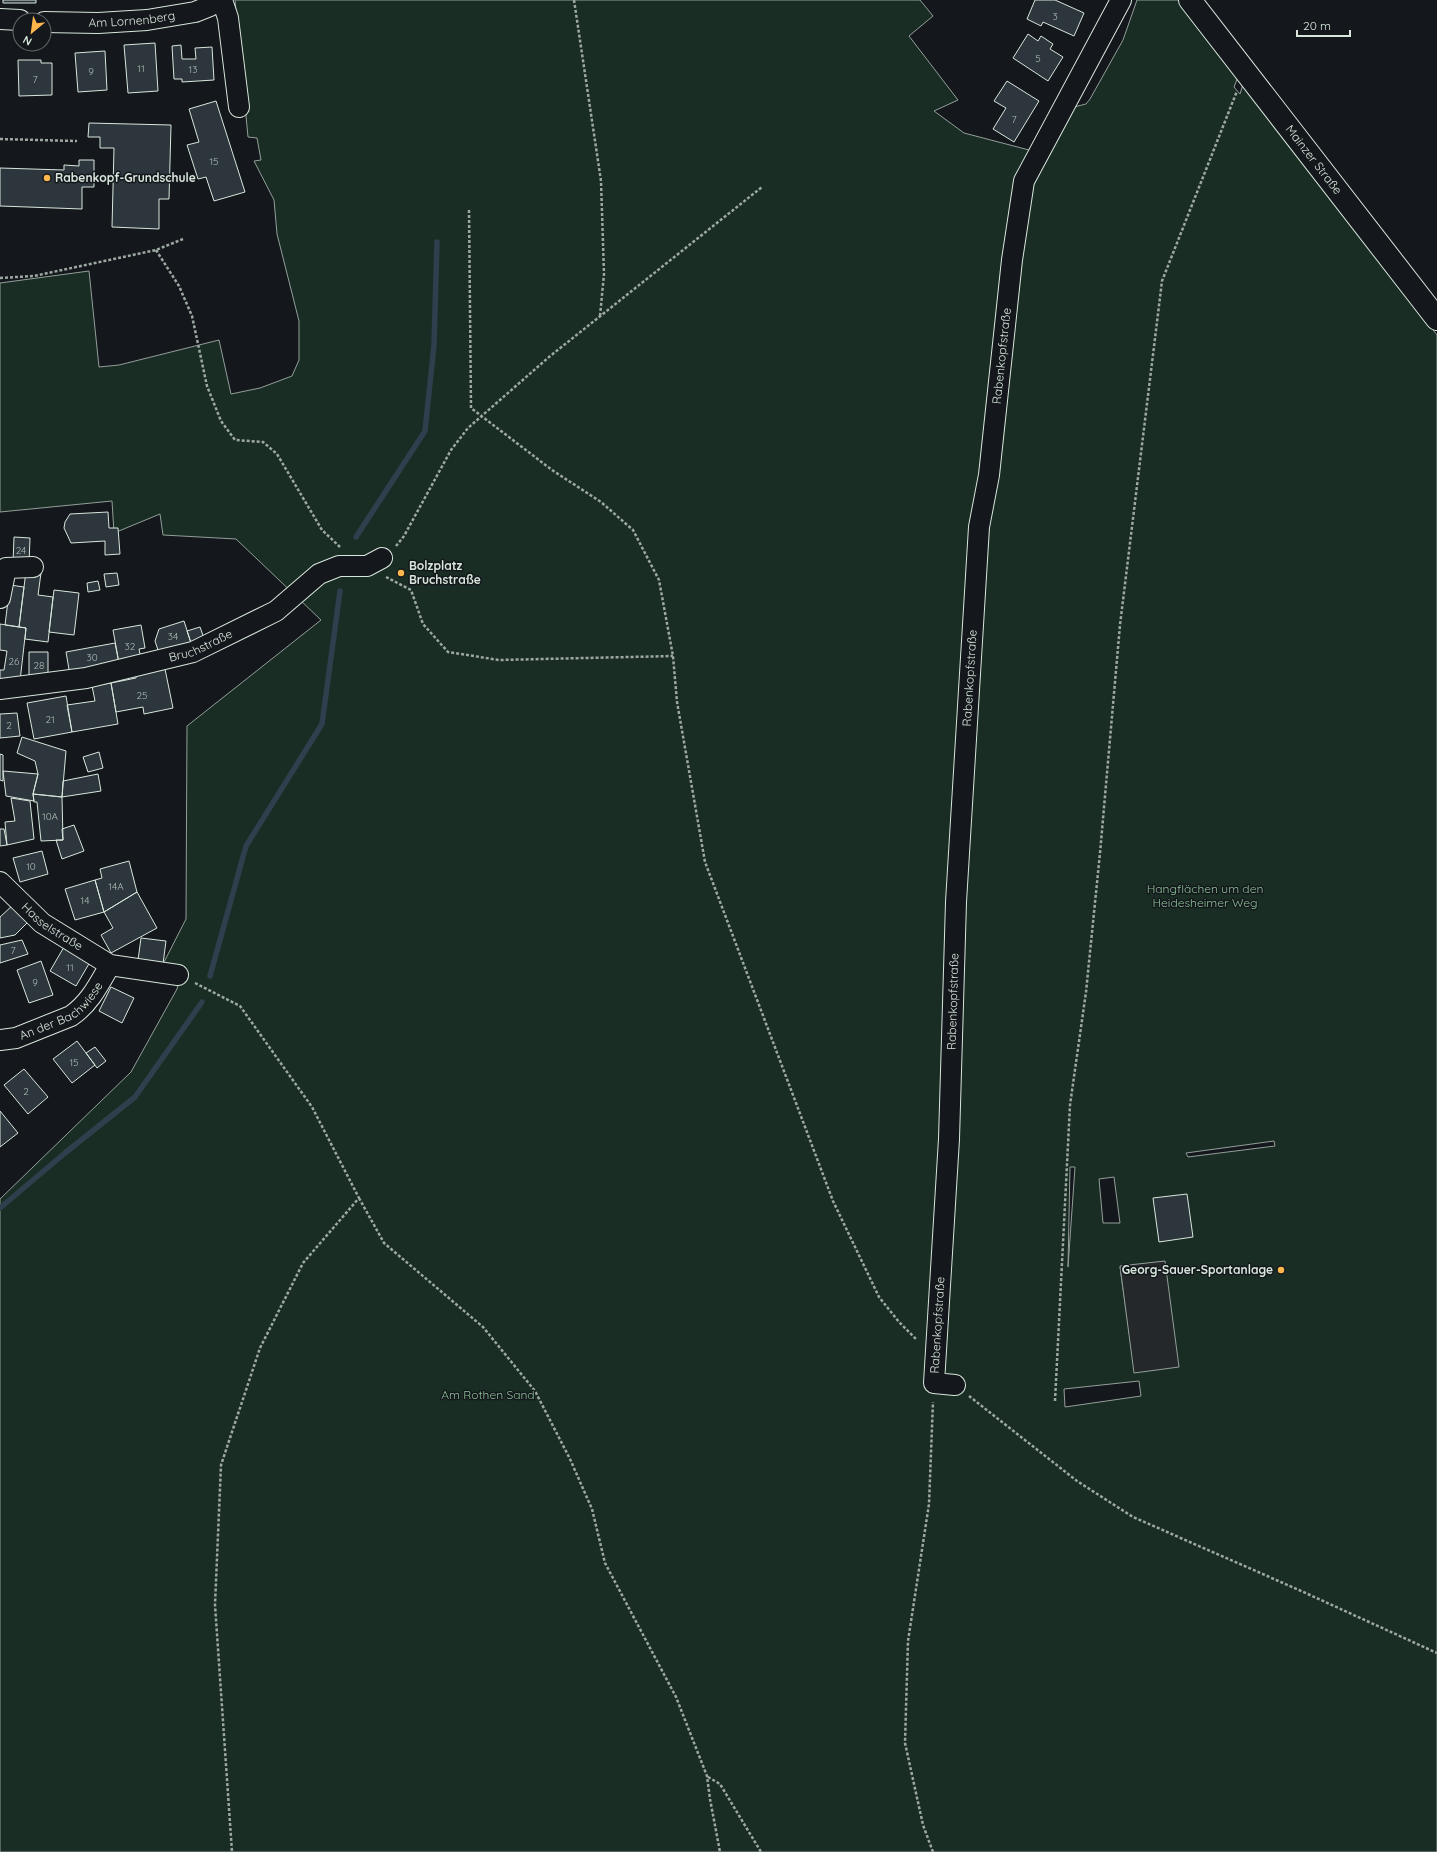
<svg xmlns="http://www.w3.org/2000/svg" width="1437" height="1852" viewBox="0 0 1437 1852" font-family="Quicksand,sans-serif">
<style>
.green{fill:#1a2d24;stroke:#939e99;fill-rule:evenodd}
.parking{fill:#24282b;stroke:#939e99}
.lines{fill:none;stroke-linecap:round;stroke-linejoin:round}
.stream{stroke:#2f3f4d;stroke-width:5.5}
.building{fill:#2c363c;stroke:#d8e6dc}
.minor-casing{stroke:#d8e6dc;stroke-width:22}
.major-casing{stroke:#d8e6dc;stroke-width:24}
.path{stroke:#9da8a2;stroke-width:2.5;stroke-dasharray:3 2;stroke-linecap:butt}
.minor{stroke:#14181c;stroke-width:20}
.major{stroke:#14181c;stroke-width:22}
.poi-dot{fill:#ffb74d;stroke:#14181c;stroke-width:1.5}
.labels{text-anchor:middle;stroke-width:3;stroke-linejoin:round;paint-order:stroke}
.number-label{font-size:10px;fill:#adbab4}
.street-label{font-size:12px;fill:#d8e6dc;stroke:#14181c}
.poi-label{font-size:12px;font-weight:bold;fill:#d8e6dc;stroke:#14181c;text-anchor:start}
.park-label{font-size:12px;fill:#8ac095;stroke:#14181c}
</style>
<rect width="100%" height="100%" fill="#14181c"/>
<path class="green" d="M235,0H920L933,16L909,36L958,100L934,111L964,133L1029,150L1039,166L1074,107L1086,104L1090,99L1123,40L1137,0H1178L1238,77L1234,87L1240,94L1243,84L1437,335V1852H0V1199L131,1072L177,989L179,981L162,966L186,919L187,726L321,620L236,539L163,535L160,514L114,533L112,501L0,512V283L89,271L99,367L119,365L219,340L231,394L260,388L292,376L299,360V321L277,234L274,200L254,161L261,160L257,138L248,137ZM1274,1141L1275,1146L1188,1157L1186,1153ZM1070,1167H1075L1068,1267ZM1114,1177L1120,1223H1103L1099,1179ZM1125,1266L1135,1373L1120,1267ZM1139,1381L1141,1396L1065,1407L1064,1389Z"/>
<path class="parking" d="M1165,1261L1179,1367L1134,1373L1120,1266Z"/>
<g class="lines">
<path class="stream" d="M356,537L425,431L434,345L437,242
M210,976L246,846L322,724L340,591
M0,1208L65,1153L135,1097L202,1002"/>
</g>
<path class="building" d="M3,0H36V3H3Z
M1035,0H1055L1084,13L1074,36L1043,22L1041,26L1027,19Z
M1028,34L1038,41L1041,36L1053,44L1050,49L1063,57L1048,81L1013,58Z
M155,43L158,91L128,93L124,45Z
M181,45L182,59H196L195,48L212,47L214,80L182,82V79H174L172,46Z
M105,51L107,90L78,92L75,53Z
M18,60H41V63H52V95L19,96Z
M1007,81L1039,101L1014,142L993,129L1006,108L994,101Z
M216,101L245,192L214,201L206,177L198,179L187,145L199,142L189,109Z
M89,123L171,125L169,199H159V229L112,227L114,148H100V137H88Z
M79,160H94V187H82V209L0,206V168L64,170V165L79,166Z
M108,512L109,528H118L120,554L105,555V541L71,543L64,528L65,522L70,514Z
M14,537L30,538L29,564L13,563Z
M26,571L41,573L38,595L53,597L48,642L25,639L26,628L19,627Z
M117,573L119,585L106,587L104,574Z
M98,581L100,590L88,592L87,583Z
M10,585L24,587L19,627L5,625Z
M54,590L79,593L74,635L49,632Z
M184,621L192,646L160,656L155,641L159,629Z
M0,624L26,628L20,681L0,683V670H4L7,651L0,650Z
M141,625L145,648L139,649L141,659L119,663L113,630Z
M200,627L205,641L192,646L187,631Z
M115,643L119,663L70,675L66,652Z
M29,652H48V678H29Z
M165,669L173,708L144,714L143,707L116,712L111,683L136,678V675Z
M111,683L118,724L72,732L67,705L95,701L92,686Z
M66,696L72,732L34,739L27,703Z
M17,713L20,736L0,738V714Z
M22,737L66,751L62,797L33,794L38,774L35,761L17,753Z
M99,752L103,768L88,772L83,757Z
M0,754L3,755V781L0,780Z
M3,771L38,774L33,794L34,801L6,796Z
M98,774L101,791L62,797L63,781Z
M33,794L62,797L63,840L41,841L37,802H34Z
M11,798L30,801L34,839L7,845L5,822L15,821Z
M74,825L84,851L62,859L56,840H63L62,829Z
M0,829H4L7,845L0,846Z
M42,851L48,874L20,882L13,858Z
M129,861L137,892L104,912L95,880L102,878L100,869Z
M95,880L104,912L75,920L65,889Z
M137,892L157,928L111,953L101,935L113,928L104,912Z
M13,905L29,921L15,935L0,938V917Z
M141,938L166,941L163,964L138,960Z
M22,940L28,954L0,963V945Z
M64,947L90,962L76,986L50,971Z
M41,961L53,995L29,1003L17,970Z
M111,987L134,998L122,1023L99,1011Z
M77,1041L95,1065L72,1083L53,1059Z
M95,1047L106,1061L97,1068L86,1053Z
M24,1069L48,1097L28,1114L4,1085Z
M0,1111L18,1133L0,1147Z
M1187,1194L1193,1237L1159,1242L1153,1198Z"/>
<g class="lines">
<defs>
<g id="minor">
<path d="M222,0L228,18L239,107"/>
<path d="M0,19L20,20"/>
<path id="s1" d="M44,22L98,23L147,20L195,12L210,6L216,0"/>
<path d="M0,598L6,568L33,567"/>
<path id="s2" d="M0,689L86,678L193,652L276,611L319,574L339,566H367L382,558"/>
<path id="s3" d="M0,882L42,923L110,965L178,975"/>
<path id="s4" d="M0,1040L16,1038L71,1016C90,1003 99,984 110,965"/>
<path id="s5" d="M955,1385L934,1383L949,1139L956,902L979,527L989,475L1012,260L1024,181L1121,0"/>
</g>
<g id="major">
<path id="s6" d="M1190,0L1437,319"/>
</g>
</defs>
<use href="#minor" class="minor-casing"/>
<use href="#major" class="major-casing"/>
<path class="path" d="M574,0L601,181L604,274L600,316
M0,139L77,141
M469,210L471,408L552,470L601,502L633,530L659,580L673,656L677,702L705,862L833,1201L879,1297L899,1322L917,1340
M156,250L179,286L192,316L207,386L221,421L235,440L263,442L277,454L322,530L340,547
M0,278L34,276L156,250L183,239
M396,546L404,536L451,450L468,428L549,357L762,187
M386,577L411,590L423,624L448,652L499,660L673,656
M195,983L240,1006L312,1107L359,1198L303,1263L260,1348L221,1465L215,1605L232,1852
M359,1198L384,1243L483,1327L535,1391L570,1459L592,1509L605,1563L676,1697L707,1776L710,1799L720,1852
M969,1396L1077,1481L1133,1517L1299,1590L1437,1653
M1055,1401L1070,1105L1086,992L1100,853L1120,625L1162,281L1237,91
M708,1777L720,1784L761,1852
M933,1852L923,1825L905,1743L908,1641L929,1504L933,1402"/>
<use href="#minor" class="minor"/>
<use href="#major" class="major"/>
</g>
<g class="poi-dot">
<circle cx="47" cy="178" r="4"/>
<circle cx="401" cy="573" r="4"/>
<circle cx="1281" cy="1270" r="4"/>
</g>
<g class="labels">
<g class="number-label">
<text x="1055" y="20">3</text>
<text x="1038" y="62">5</text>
<text x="141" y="72">11</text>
<text x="193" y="73">13</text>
<text x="91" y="75">9</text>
<text x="35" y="83">7</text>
<text x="1014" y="123">7</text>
<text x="214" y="165">15</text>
<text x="21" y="554">24</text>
<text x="173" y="640">34</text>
<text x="130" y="650">32</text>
<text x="92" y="661">30</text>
<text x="14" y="665">26</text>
<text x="39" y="669">28</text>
<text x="142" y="699">25</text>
<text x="50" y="723">21</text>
<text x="9" y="729">2</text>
<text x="50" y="820">10A</text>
<text x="31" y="870">10</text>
<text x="116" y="890">14A</text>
<text x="85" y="904">14</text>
<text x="13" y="954">7</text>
<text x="70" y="971">11</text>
<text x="35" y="986">9</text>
<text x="74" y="1066">15</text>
<text x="26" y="1095">2</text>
</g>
<g class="street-label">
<text dy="4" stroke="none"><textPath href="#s1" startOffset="88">Am Lornenberg</textPath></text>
<text dy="4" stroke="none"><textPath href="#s6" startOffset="202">Mainzer Straße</textPath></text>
<text dy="4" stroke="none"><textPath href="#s5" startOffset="1051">Rabenkopfstraße</textPath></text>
<text dy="4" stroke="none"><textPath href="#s2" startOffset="206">Bruchstraße</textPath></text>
<text dy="4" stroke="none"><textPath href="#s5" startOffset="727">Rabenkopfstraße</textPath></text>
<text dy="4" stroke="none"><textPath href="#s3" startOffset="69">Hasselstraße</textPath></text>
<text dy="4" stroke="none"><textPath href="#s5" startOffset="403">Rabenkopfstraße</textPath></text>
<text dy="4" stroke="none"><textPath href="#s4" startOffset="70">An der Bachwiese</textPath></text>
<text dy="4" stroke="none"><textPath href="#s5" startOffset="79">Rabenkopfstraße</textPath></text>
</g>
<g class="poi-label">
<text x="55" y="182">Rabenkopf-Grundschule</text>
<text x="409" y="570">Bolzplatz<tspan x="409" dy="14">Bruchstraße</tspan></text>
<text x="1273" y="1274" text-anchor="end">Georg-Sauer-Sportanlage</text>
</g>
<g class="park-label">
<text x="1205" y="893">Hangflächen um den<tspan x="1205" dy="14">Heidesheimer Weg</tspan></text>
<text x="488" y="1399">Am Rothen Sand</text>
</g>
</g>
<g transform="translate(32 32) rotate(209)"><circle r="19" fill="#14181c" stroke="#626a69"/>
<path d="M0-3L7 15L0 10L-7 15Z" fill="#ffb74d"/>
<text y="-6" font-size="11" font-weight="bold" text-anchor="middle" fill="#d8e6dc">N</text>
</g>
<path d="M1297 30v6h53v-6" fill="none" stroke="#d8e6dc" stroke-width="2"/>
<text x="1303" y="30" font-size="12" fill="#d8e6dc" stroke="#14181c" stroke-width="3" paint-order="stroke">20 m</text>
</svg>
